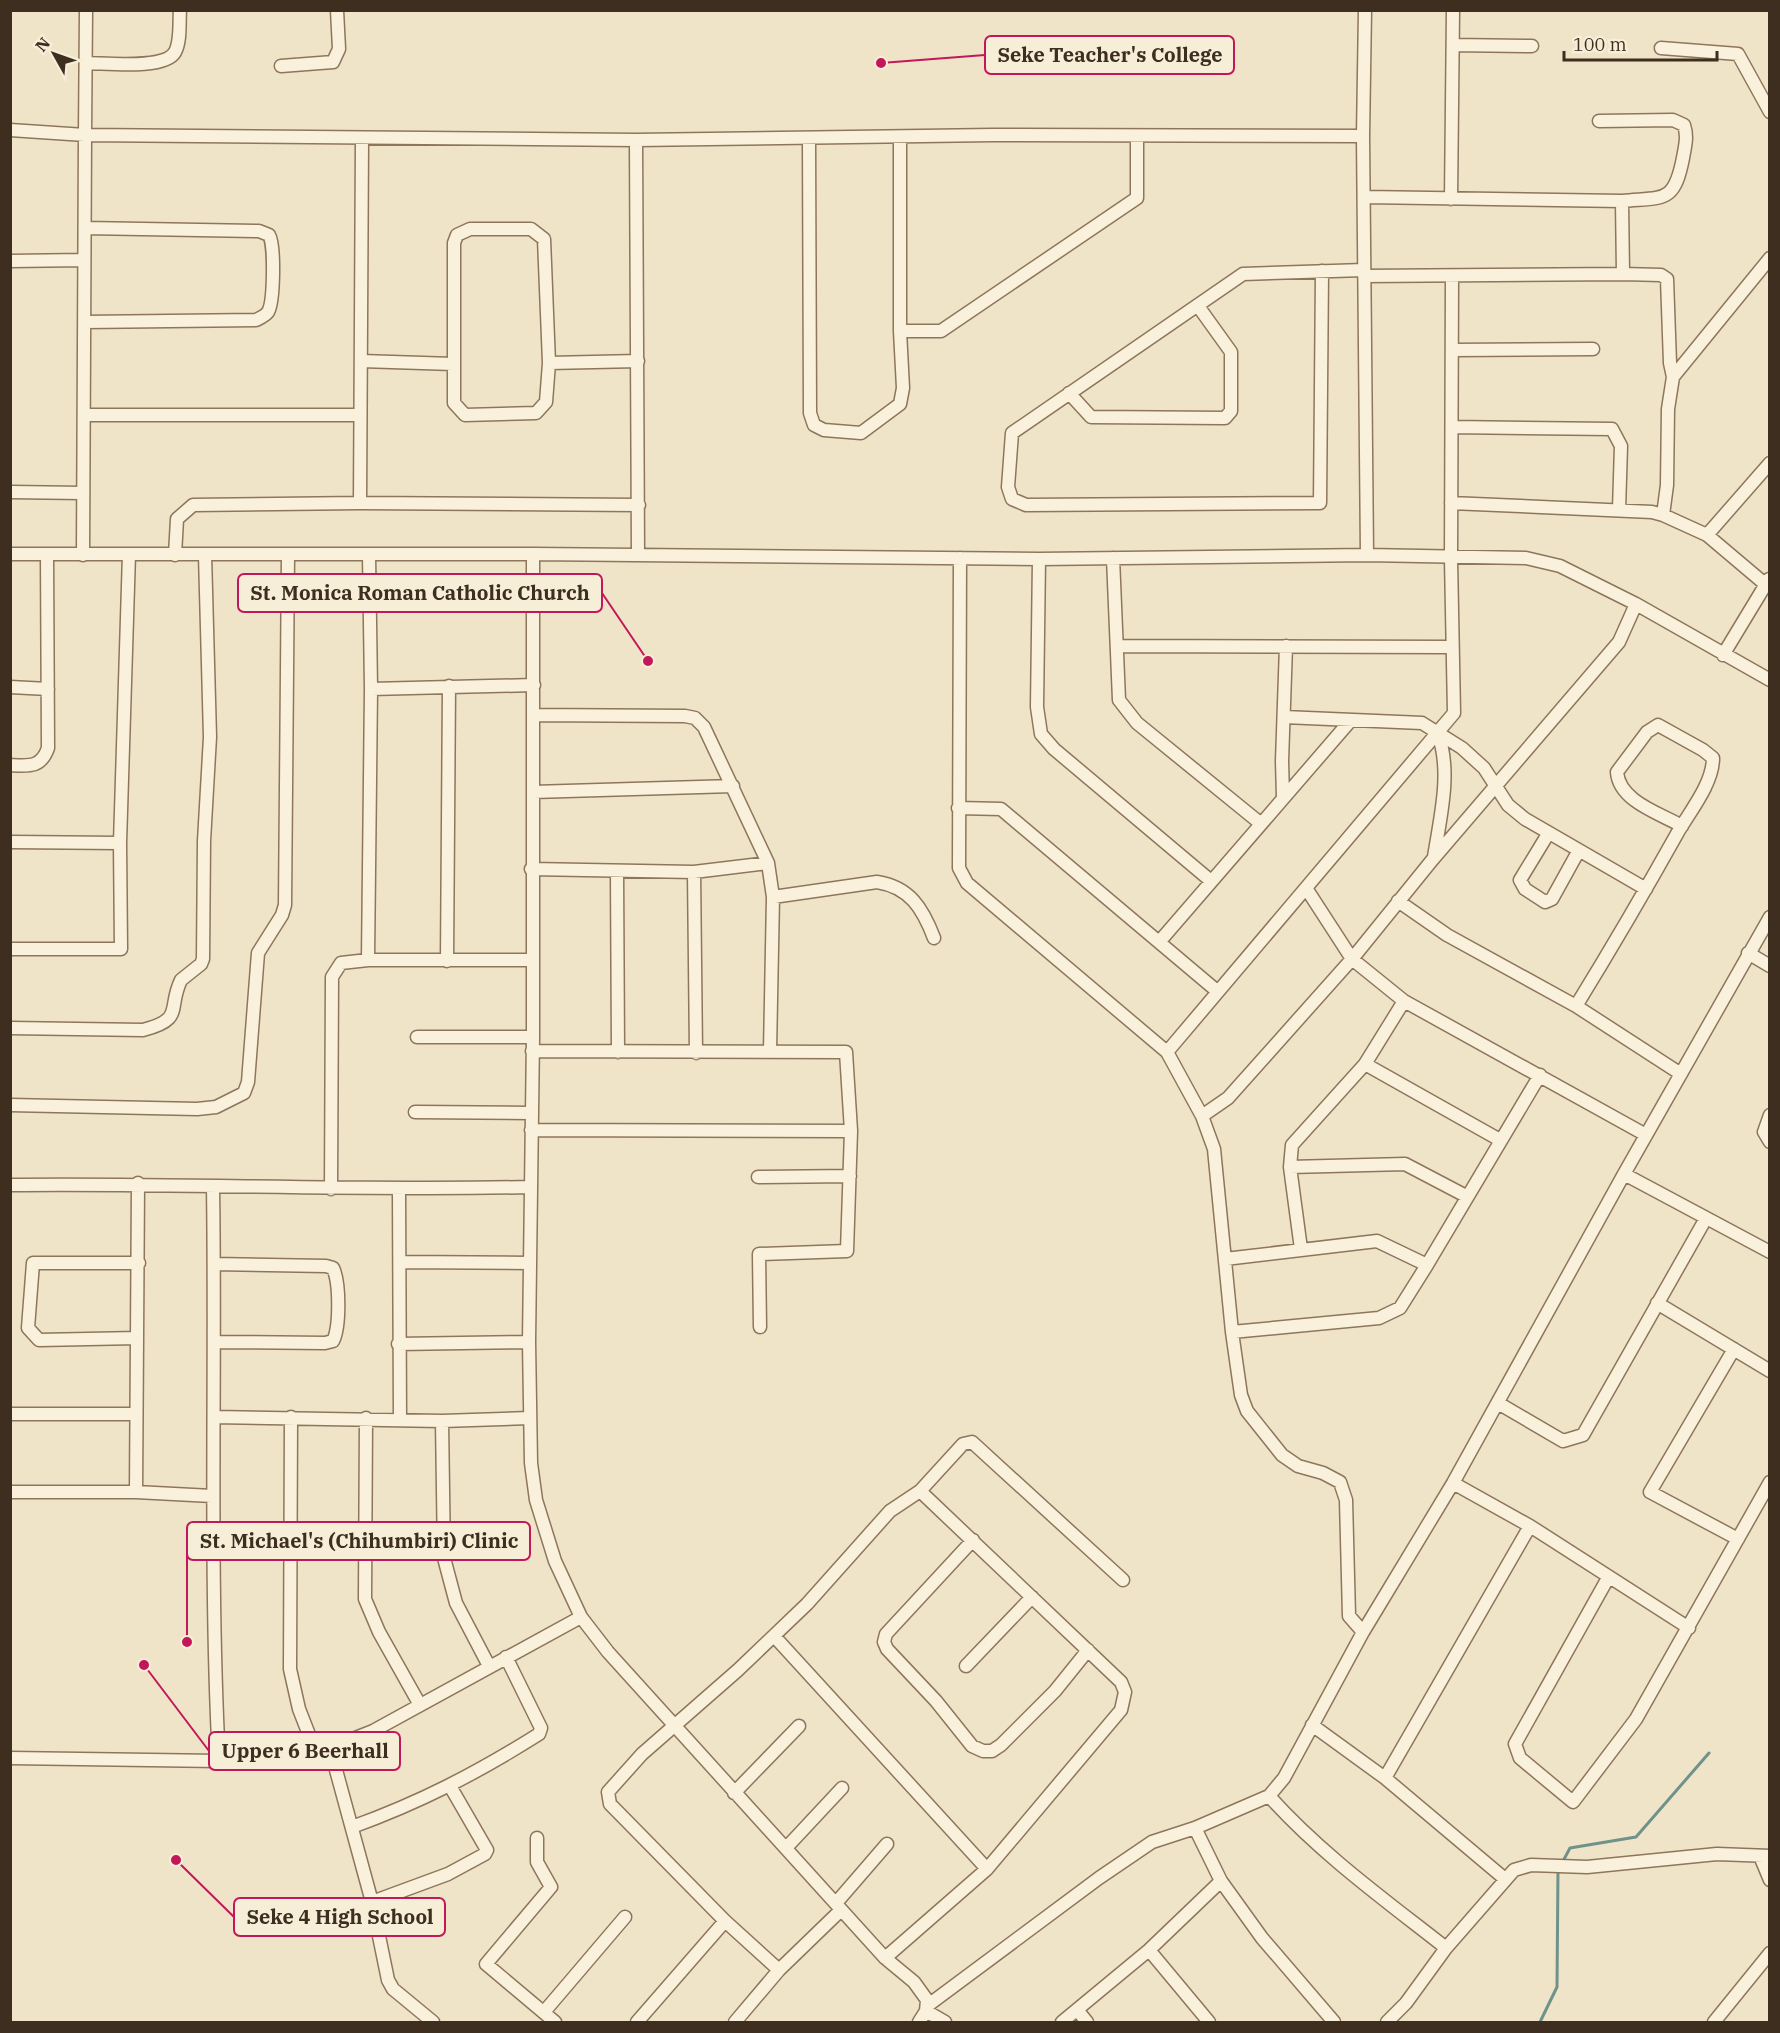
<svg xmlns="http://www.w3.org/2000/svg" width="1780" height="2033" viewBox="0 0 1780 2033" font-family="'IBM Plex Serif',serif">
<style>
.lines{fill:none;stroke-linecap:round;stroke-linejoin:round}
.stream{stroke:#6f938a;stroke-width:3}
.minor-casing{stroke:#8d765c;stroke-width:15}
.minor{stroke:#faf1dc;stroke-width:12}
.leader{fill:none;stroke:#c2185b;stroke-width:2}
.callout-dot{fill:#c2185b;stroke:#f7eed8;stroke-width:2}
.callout{fill:#f7eed8;stroke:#c2185b;stroke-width:2}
.callout-label{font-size:20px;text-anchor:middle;font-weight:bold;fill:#3d2e20}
</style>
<rect width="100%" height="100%" fill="#f0e4c8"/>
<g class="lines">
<path class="stream" d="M1562,1863L1570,1848L1636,1837L1709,1753
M1540,2022L1557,1987L1558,1869"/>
<defs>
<path id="minor" d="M1365,10L1363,136L1367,555
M1453,45L1532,46
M1661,48L1738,54L1770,112
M86,63C106,63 165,70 175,52C181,41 179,23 180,10
M281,66L333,62L339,49L337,10
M10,130L85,135L86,10
M809,138L810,413L814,425L824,430L861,433L900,404L903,388L900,331V138
M636,140L638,555
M1365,197L1622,201C1664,197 1674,204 1683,158C1685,146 1688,137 1684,125L1673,120L1599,121
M1451,199L1453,10
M470,229H531L544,239L549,363L546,402L536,413L465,415L454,403V243L457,235Z
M10,261L84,260
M1322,271L1320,503L1026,505L1012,499L1008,487L1012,433L1243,274L1364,270
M1623,274L1661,275L1667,279L1670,363L1673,377
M1364,276L1623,274L1622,201
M84,322L256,320C260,318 265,316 268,312C274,302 275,245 269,235L259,231L85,228
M900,331H941L1137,198V138
M1453,350L1593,349
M361,361L453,364
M549,363L638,361
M1069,393L1091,417L1225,418L1231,411V352L1198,306
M85,415H360
M1452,427L1612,429L1621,446L1619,510
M10,492L83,493
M360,503L362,139
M1451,503L1652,512L1663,515L1707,535
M1663,515L1667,485L1668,409L1673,377L1770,258
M10,554H533L1039,559L1367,555L1526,558L1560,566L1636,604L1770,680
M533,554V1037L529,1342L531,1463L536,1500L555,1561L581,1617L608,1652L885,1958L914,1982L927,2000L926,2011L919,2022
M83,555L85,135L636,140L993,135L1363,136
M175,555L177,519L193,505L360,503L639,505
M960,558L959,868L967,883L1167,1052L1202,1116L1214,1149L1232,1332L1241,1395L1247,1411L1282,1455L1298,1466L1323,1473L1340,1482L1346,1500L1349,1616L1363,1632
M1113,558L1119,700L1137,723L1260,823
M1039,559L1037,707L1041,734L1054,749L1211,881
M1765,584L1707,535L1770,463
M1117,646L1452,647
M1723,655L1769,579
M10,687L48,689
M371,689L534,685
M533,715L685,716L695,718L704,727L768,863L773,897L770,1051
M1284,717L1422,723L1462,748L1484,768L1508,805L1525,819L1646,889
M10,765C29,766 41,768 48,748L47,554
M533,792L733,786
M1283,797L1282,761L1286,646
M958,808L1001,809L1217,991
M1548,834L1520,880L1525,889L1545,902L1552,899L1578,852
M10,842L120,843
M1434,857C1440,818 1452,772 1438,734
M531,869L694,872L768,863
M617,871L618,1052
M694,872L696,1053
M1306,888L1352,959L1404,1001L1646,1135
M773,897L877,882C910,887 923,909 934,938
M1398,901L1447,935L1576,1006C1611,949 1645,891 1678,832C1691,810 1713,783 1713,758L1703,750L1658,725L1647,732L1617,772C1619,801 1659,813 1682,826
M1160,941L1351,720
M10,949H121L120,843L129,554
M1748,953L1770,966
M368,960L371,689L369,555
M447,961L449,686
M1576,1006L1681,1074
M10,1028L143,1030C185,1019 167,1009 181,980L201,964L203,959L204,841L210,737L205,555
M417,1037H533
M1167,1052L1454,713L1451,559L1452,276
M1365,1064L1500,1140
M10,1105L197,1109L216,1107L244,1093L248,1082L258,953L282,915L285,905L288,554
M415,1112L531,1113
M1770,1115L1764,1132L1770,1142
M1202,1116L1228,1098L1352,959L1433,859L1619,642L1636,604
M531,1130L851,1131L846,1052L532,1051
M1290,1167L1405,1164L1466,1196
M1624,1174L1770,1252
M758,1177L850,1176
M10,1185C184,1183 356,1191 529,1187
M213,1187C216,1378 209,1570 219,1761
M331,1189L332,977L341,963L368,960H532
M399,1190L400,1419
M1301,1249L1290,1167L1292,1145L1365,1064L1404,1001
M1225,1259L1377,1241L1427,1265L1400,1308L1379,1318L1232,1332
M400,1262L530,1263
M214,1264L326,1266L333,1268C340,1283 340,1327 333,1341L325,1343L215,1342
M1427,1265L1540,1075
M1657,1303L1770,1371
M760,1327L759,1254L847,1251L851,1131
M137,1338L39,1340L28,1328L33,1263H139
M398,1344L529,1342
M1734,1349L1650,1492L1738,1539
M1498,1403L1563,1441L1583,1435L1705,1220
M10,1414H136
M214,1417L442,1421L529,1418
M291,1417L290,1669L299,1709L315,1750
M366,1418L365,1599L379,1632L420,1705
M442,1421L444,1558L456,1603L489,1666
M1453,1483L1530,1526L1689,1628
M920,1491L963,1444L972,1442L1123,1580
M10,1492H136L212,1496
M136,1492L138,1183
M973,1540L886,1634L884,1642L887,1649L936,1701L972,1746L983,1751H992L1001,1745L1055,1691L1088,1650
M1608,1578L1515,1744L1520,1758L1573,1802L1636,1719L1770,1482
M774,1636L987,1869
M966,1666L1032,1597
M1312,1725L1385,1778L1505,1879
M330,1748L372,1902L388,1980L393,1989L433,2022
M10,1758L219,1761L269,1759L330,1748L373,1731L581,1617
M1385,1778L1530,1526
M734,1793L799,1726
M1269,1796C1321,1854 1385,1900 1446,1948L1514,1870L1531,1865L1587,1867L1717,1854L1770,1856
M352,1827C421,1802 477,1773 539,1734L541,1728L506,1657
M537,1838V1862L551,1887L486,1964L555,2022
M786,1848L842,1788
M1760,1856L1770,1880
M1221,1881L1262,1938L1334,2022
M372,1902L448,1874L485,1854L487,1850L450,1786
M836,1903L887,1844
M1149,1950L1209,2022
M779,1970L725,1921L610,1804L608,1792L642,1754L738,1670L807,1604L890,1511L920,1491L1121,1682L1125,1692L1121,1710L987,1869L885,1958
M927,2006L1099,1878L1152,1842L1195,1828L1269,1796L1284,1778L1363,1632L1453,1483L1624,1174L1770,917
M926,2011L945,2022
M1078,2011L1087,2022
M544,2012L625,1917
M637,2022L725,1921
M735,2022L779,1970L841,1910
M1062,2022L1149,1950L1221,1881L1195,1828
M1387,2022L1406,2003L1446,1948
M1714,2022L1770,1953"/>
</defs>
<use href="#minor" class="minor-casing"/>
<use href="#minor" class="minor"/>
</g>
<path class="leader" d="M881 63L985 55M648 661L602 593M187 1642L187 1541M144 1665L209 1751M176 1860L234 1917"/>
<g class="callout-dot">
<circle cx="881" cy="63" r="6"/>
<circle cx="648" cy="661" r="6"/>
<circle cx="187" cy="1642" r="6"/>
<circle cx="144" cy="1665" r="6"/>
<circle cx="176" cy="1860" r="6"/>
</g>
<g class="callout">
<rect x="985" y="36" width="249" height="38" rx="6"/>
<rect x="238" y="574" width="364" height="38" rx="6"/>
<rect x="187" y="1522" width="343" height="38" rx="6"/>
<rect x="209" y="1732" width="191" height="38" rx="6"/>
<rect x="234" y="1898" width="211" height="38" rx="6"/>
</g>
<g class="callout-label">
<text x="1110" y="62">Seke Teacher's College</text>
<text x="420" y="600">St. Monica Roman Catholic Church</text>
<text x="359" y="1548">St. Michael's (Chihumbiri) Clinic</text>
<text x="305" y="1758">Upper 6 Beerhall</text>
<text x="340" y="1924">Seke 4 High School</text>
</g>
<rect width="1780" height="2033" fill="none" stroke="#3d2e20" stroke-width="24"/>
<g transform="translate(54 54) rotate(310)" stroke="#f7eed8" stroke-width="4.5" paint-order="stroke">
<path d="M0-4.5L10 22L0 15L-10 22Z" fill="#3d2e20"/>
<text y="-9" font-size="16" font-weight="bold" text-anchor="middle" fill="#3d2e20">N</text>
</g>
<path d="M1564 51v9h153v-9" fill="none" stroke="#3d2e20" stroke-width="3"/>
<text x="1573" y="51" font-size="18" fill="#3d2e20" stroke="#f7eed8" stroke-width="4.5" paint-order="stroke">100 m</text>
</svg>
